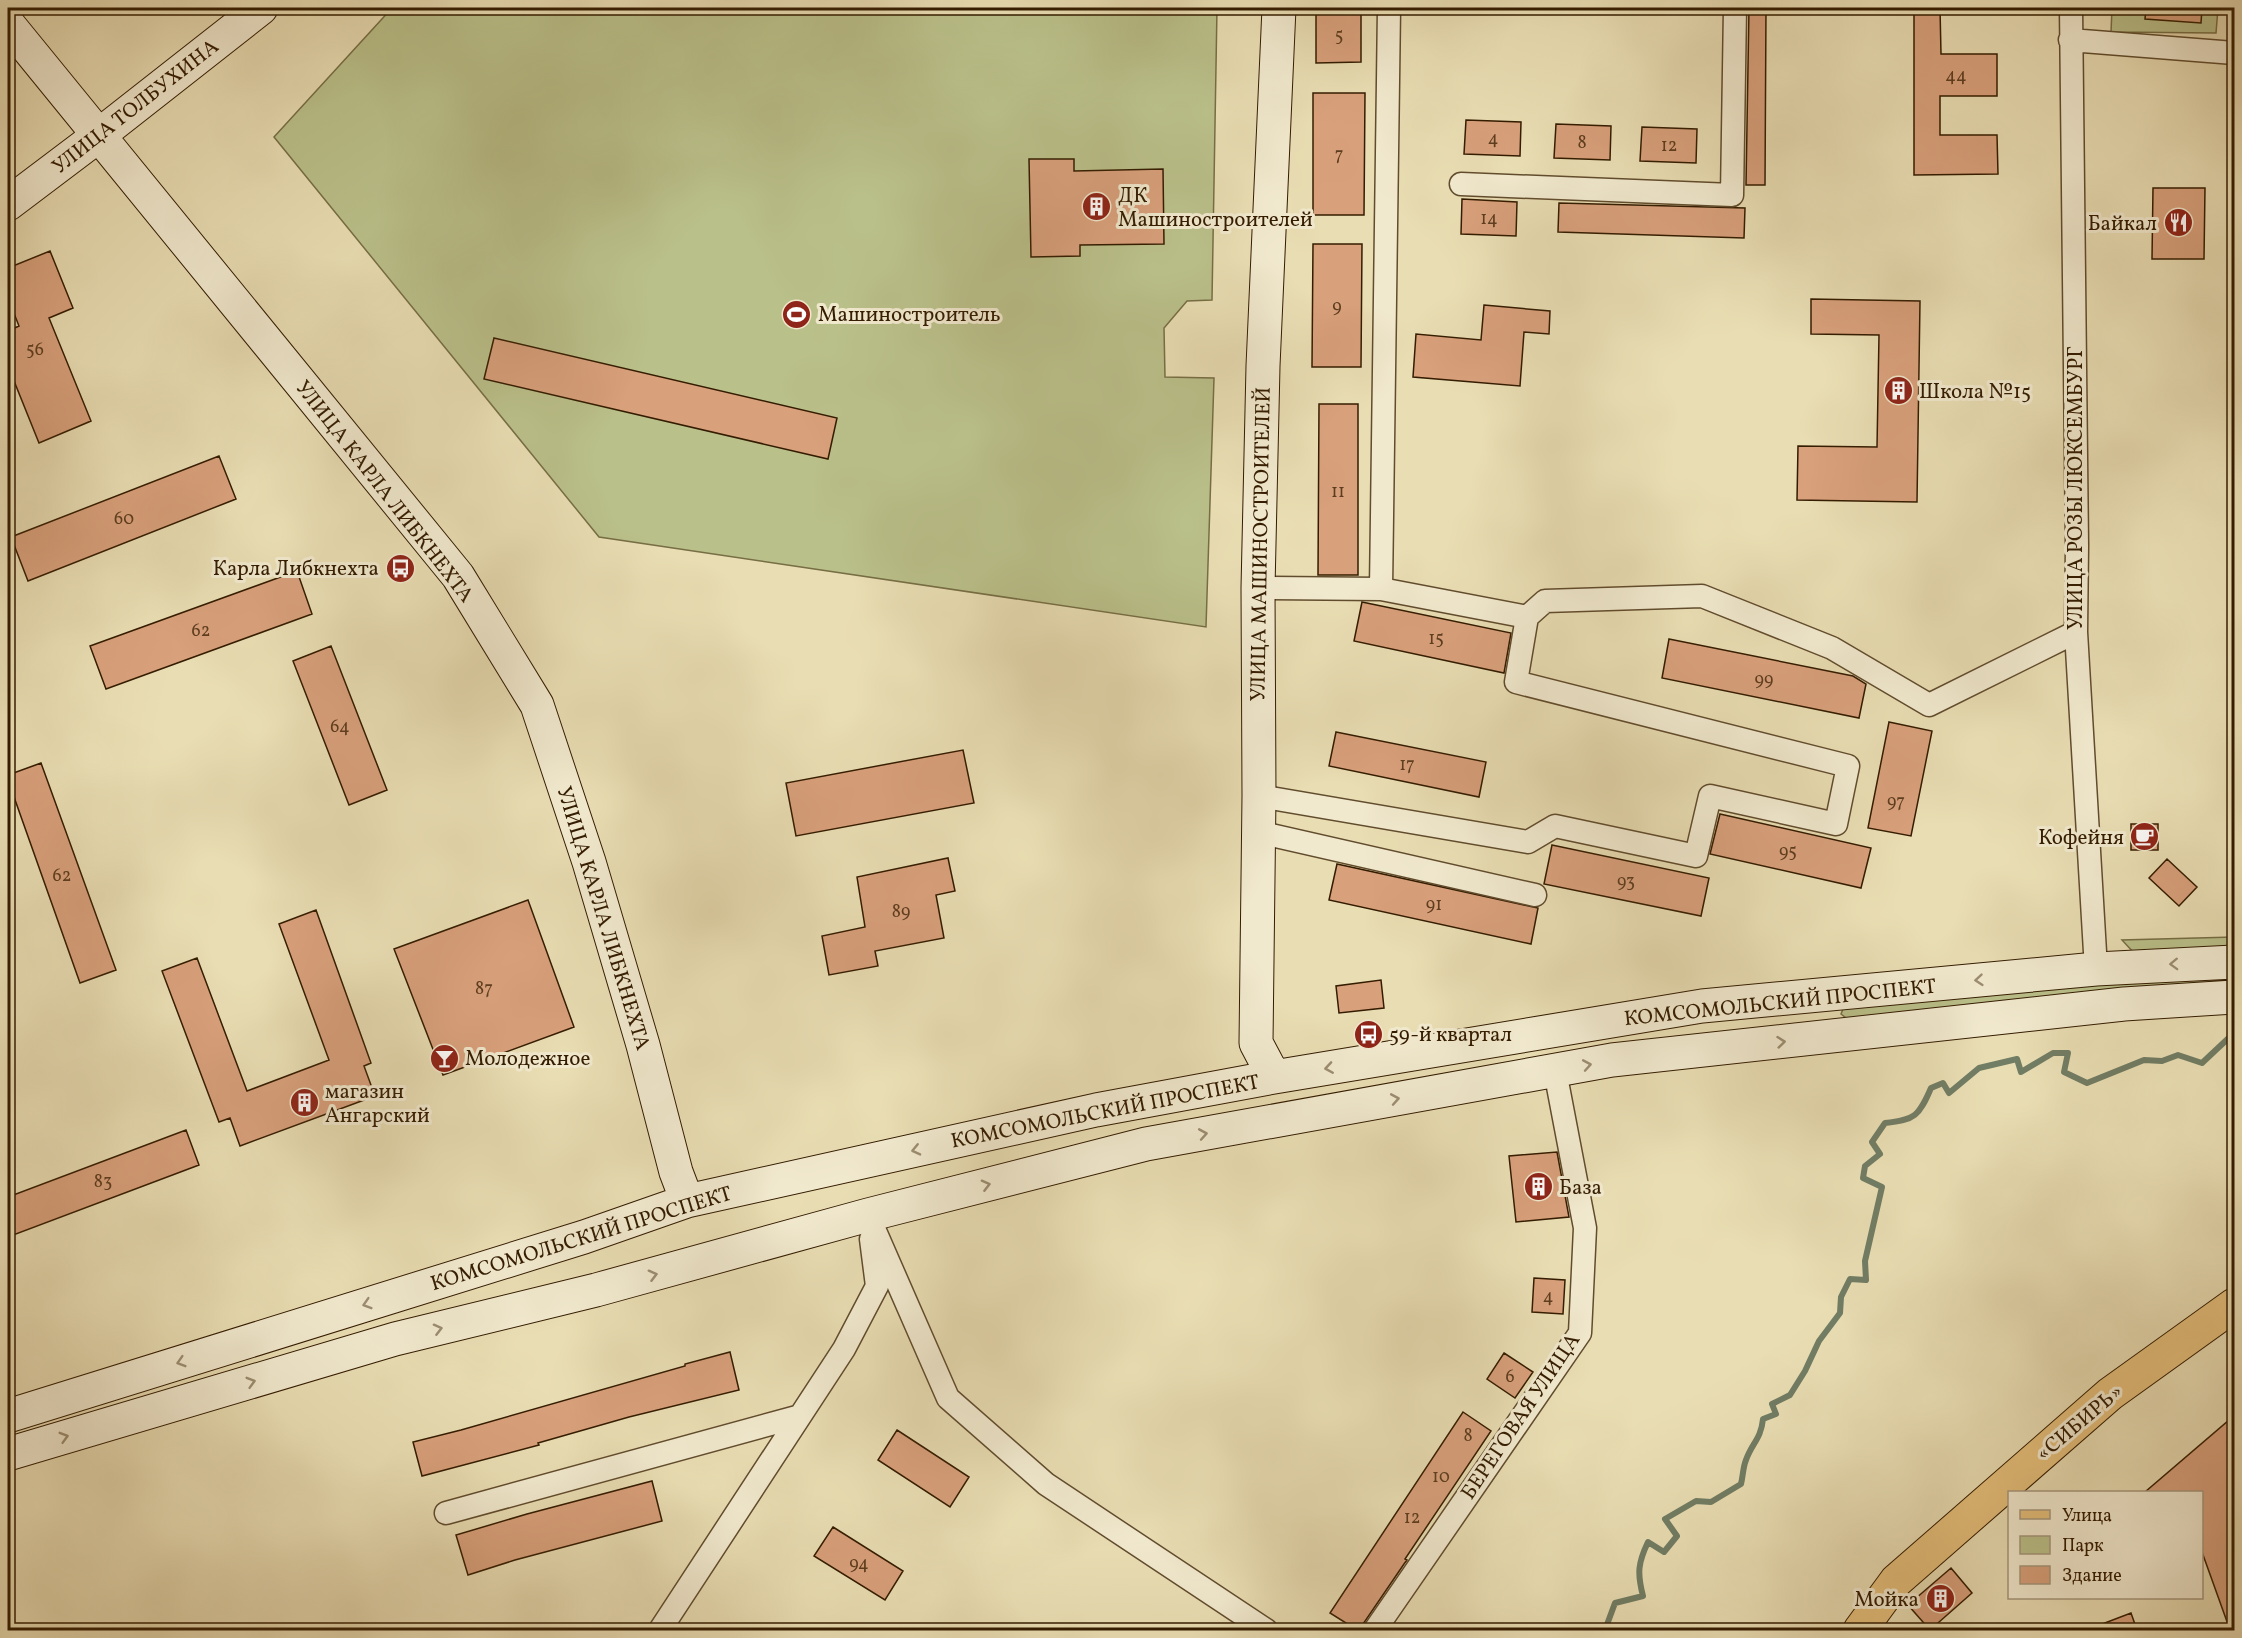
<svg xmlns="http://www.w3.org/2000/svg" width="2242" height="1638" viewBox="0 0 2242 1638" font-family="Vollkorn,serif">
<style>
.green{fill:#bac08a;stroke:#776e45;stroke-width:1.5}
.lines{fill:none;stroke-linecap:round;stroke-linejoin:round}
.stream{stroke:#717d64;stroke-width:6}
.building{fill:#d8a07b;stroke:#341c00;stroke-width:1.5}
.street-casing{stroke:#614c2d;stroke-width:25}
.secondary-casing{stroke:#341c00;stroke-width:35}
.primary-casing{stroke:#341c00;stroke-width:35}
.street{stroke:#f1e9ce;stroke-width:22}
.secondary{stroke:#f1e9ce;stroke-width:33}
.primary{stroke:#e4be7a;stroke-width:33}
.oneway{stroke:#9c8d71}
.labels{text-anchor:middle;stroke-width:6;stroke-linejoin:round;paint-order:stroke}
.number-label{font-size:18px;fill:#5d3d1f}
.street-label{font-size:21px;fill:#341c00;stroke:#f1e9ce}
.poi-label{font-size:21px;fill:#341c00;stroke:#f1e9ce;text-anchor:start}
</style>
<rect width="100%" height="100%" fill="#e9ddb3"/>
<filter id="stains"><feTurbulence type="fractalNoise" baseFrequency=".00333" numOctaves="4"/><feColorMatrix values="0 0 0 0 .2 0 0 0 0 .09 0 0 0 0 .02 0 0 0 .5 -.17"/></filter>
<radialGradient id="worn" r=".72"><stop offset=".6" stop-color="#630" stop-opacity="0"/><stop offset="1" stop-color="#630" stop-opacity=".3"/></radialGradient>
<path class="green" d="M392,8H1217L1212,300L1187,301L1164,328L1165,377L1214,378L1206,627L599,537L274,137Z
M2112,8H2218L2216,33L2111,32Z
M2234,937V954H2135L2122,940Z
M2234,974V988L1850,1021L1841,1014L1845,1004Z"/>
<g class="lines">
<path class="stream" d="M1605,1630L1615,1603L1643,1596C1637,1573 1638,1563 1648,1542L1664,1552L1677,1536L1665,1519L1696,1501L1711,1502L1741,1484C1743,1476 1743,1467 1746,1460C1752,1443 1761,1439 1763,1419L1776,1414L1772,1404L1790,1395L1805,1371L1819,1341L1840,1313L1841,1297L1850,1279L1866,1280L1865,1261L1882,1187L1863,1178L1865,1166L1880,1154L1872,1142L1885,1123C1915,1120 1919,1116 1931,1088L1943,1083L1949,1093L1979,1068L2017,1059L2021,1072L2053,1053H2068L2064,1072L2087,1083L2144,1060L2162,1061L2178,1055L2202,1063L2234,1033"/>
</g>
<path class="building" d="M1316,8H1361V62L1316,63Z
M1749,8H1766L1765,185H1746Z
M1914,8H1940L1941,54H1997V96H1940V135H1997L1998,174L1914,175Z
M2146,8H2202L2201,23L2145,19Z
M1313,93H1365L1364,215H1313Z
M1466,120L1521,122L1520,156L1464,154Z
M1556,124L1611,126L1610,160L1554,158Z
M1642,127L1697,129L1696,163L1640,161Z
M1029,159H1074V171L1163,169L1164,244L1080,245V256L1031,257Z
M2153,188H2205L2204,259H2152Z
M1462,199L1517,202L1516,236L1461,234Z
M1559,203L1745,208L1744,238L1558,232Z
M1313,244H1362L1361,367H1312Z
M50,251L73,308L49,318L91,421L39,443L8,366V331L19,326L8,298V268Z
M1811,299L1920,301L1917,502L1797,500L1798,446L1877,447L1879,335L1811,334Z
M1484,305L1550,311L1549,334L1524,332L1520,386L1413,377L1416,334L1481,340Z
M494,338L837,418L828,459L484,379Z
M1319,404H1358V575H1318Z
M219,456L236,499L28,581L11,537Z
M297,571L312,614L106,689L90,646Z
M1362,602L1511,633L1504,673L1354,641Z
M1669,639L1853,676L1866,684L1859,718L1662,678Z
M331,646L387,790L349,805L293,661Z
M1889,722L1932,731L1911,836L1868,828Z
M1336,732L1486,762L1479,797L1329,766Z
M963,750L974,803L796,836L786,783Z
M41,763L116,970L80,983L8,780V775Z
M1720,814L1871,848L1861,888L1710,854Z
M2131,824H2158V850H2131Z
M1552,845L1709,878L1701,916L1544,884Z
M948,858L955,891L936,895L944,938L875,951L878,966L829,975L822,936L865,927L857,877Z
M2167,859L2197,887L2179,906L2149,878Z
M1337,864L1538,908L1531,944L1329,900Z
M528,900L574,1027L443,1075L394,949Z
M316,910L371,1063L364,1066L375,1096L240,1146L230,1118L219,1122L162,971L197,958L247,1091L329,1060L279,924Z
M1381,980L1384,1008L1339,1013L1336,986Z
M186,1130L199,1165L8,1237V1197Z
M1557,1152L1569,1217L1516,1222L1509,1156Z
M1534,1278L1565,1280L1563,1314L1532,1312Z
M730,1352L739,1390L629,1417L538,1443L539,1445L422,1476L413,1442L461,1430L685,1366V1364Z
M1504,1353L1533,1372L1515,1398L1487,1379Z
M1463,1412L1491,1431L1405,1559L1407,1560L1404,1564L1359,1630H1357L1330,1613Z
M2235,1415V1630H2230L2202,1552V1492H2145Z
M897,1430L969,1477L950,1507L878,1460Z
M652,1481L662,1521L515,1560L468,1575L456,1535L527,1514Z
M833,1527L903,1571L885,1600L814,1556Z
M1951,1568L1972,1593L1930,1630L1908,1605Z
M2131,1613L2137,1630H2089V1629Z"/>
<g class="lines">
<defs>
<path id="street" d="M2071,8L2077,546L2076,632L2096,969
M2070,40L2234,53
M1461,184L1732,195L1735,8
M1258,588L1381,589L1527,617L1545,601L1702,596L1832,648L1929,705L2076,632
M1381,589L1389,8
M1259,796L1528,842L1555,826L1696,856L1710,796L1836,824L1848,766L1516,682L1527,617
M1258,832L1535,895
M868,1215L948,1398L1046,1484L1266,1630
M446,1513L800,1416
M660,1630L844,1349L877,1286L871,1239
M1375,1630L1580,1333L1585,1228L1555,1071"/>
<path id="secondary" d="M8,24L458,576L537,705L589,862L643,1045L676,1172L687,1201
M8,204L98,136L261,8
M1274,1077L1256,1043L1259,796L1258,588L1263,366L1279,8
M8,1416L584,1237L687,1201L1096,1110L1274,1077L1702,1006L2096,969L2234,962
M8,1454L395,1339L596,1290L868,1215L1146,1144L1612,1060L2124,1004L2234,997"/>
<path id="primary" d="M1860,1630L1896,1581L2110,1394L2234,1305"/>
</defs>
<use href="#street" class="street-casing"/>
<use href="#secondary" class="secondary-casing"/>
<use href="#primary" class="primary-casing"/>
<use href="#street" class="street"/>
<use href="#secondary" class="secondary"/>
<use href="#primary" class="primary"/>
</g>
<defs><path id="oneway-chevron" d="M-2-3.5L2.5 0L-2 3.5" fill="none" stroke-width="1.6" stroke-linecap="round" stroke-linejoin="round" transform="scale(1.5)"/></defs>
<g class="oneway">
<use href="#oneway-chevron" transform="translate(2174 964) rotate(178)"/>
<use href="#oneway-chevron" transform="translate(1979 980) rotate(175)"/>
<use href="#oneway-chevron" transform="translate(1781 1042) rotate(-6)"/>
<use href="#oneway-chevron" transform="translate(1587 1065) rotate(-10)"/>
<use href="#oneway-chevron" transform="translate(1329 1068) rotate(171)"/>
<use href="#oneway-chevron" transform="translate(1395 1099) rotate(-10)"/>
<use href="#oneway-chevron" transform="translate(1203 1134) rotate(-10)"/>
<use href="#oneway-chevron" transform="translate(916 1150) rotate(167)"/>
<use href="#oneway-chevron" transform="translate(986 1185) rotate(-14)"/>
<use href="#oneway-chevron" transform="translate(653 1275) rotate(-15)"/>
<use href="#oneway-chevron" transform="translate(367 1304) rotate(163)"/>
<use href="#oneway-chevron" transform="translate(438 1329) rotate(-14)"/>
<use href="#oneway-chevron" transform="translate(181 1362) rotate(163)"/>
<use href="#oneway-chevron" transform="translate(251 1382) rotate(-16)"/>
<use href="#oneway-chevron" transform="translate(64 1437) rotate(-16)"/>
</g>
<defs>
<symbol id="building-disc" viewBox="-11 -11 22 22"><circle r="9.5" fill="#8f2418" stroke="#f1e9ce"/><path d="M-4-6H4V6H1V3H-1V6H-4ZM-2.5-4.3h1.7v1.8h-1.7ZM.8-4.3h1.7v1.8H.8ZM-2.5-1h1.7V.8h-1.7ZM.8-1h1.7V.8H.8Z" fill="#fff"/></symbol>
<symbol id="restaurant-disc" viewBox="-11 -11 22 22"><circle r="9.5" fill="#8f2418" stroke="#f1e9ce"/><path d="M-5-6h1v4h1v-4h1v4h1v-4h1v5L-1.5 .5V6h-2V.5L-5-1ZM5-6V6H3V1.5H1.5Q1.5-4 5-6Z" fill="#fff"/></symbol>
<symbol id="stadium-disc" viewBox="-11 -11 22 22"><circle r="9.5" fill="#8f2418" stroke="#f1e9ce"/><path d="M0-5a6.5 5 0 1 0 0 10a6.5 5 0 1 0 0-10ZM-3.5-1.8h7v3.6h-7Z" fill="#fff"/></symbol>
<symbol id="bus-disc" viewBox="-11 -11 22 22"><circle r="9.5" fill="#8f2418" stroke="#f1e9ce"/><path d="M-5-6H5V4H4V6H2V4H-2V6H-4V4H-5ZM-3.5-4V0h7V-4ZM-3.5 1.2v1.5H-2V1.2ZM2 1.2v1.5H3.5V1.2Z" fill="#fff"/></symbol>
<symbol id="cafe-disc" viewBox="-11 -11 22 22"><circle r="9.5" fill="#8f2418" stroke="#f1e9ce"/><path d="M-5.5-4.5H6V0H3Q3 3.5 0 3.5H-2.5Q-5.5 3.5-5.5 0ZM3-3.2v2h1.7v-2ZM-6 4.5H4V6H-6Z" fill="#fff"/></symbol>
<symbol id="bar-disc" viewBox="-11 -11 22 22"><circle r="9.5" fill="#8f2418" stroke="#f1e9ce"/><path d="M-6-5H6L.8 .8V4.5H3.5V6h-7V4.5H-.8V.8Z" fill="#fff"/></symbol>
</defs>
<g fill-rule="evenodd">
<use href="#building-disc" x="1080" y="190" width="33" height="33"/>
<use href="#restaurant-disc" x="2162" y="206" width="33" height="33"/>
<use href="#stadium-disc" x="780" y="298" width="33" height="33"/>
<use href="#building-disc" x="1882" y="374" width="33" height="33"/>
<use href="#bus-disc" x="384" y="552" width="33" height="33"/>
<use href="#cafe-disc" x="2128" y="820" width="33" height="33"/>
<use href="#bus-disc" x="1352" y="1018" width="33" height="33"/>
<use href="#bar-disc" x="428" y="1042" width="33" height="33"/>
<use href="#building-disc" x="288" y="1086" width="33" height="33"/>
<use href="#building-disc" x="1522" y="1170" width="33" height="33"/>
<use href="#building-disc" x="1924" y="1582" width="33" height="33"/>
</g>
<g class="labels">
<g class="number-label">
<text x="1339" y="41">5</text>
<text x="1956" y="81">44</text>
<text x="1493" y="144">4</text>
<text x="1582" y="148">8</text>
<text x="1669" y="151">12</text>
<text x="1339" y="160">7</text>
<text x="1489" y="224">14</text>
<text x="1337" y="312">9</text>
<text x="35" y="355">56</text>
<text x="1338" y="497">11</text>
<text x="124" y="524">60</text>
<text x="201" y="636">62</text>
<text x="1436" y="644">15</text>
<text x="1764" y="685">99</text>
<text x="340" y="732">64</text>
<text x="1407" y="770">17</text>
<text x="1896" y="807">97</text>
<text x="1788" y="857">95</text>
<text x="62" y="881">62</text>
<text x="1626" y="887">93</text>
<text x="1434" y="910">91</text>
<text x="901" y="917">89</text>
<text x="484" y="994">87</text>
<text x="103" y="1187">83</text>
<text x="1548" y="1302">4</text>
<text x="1510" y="1382">6</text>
<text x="1468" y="1441">8</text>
<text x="1441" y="1482">10</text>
<text x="1412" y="1523">12</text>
<text x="859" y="1569">94</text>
</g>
<g class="street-label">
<text transform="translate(135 106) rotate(-38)" y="7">УЛИЦА ТОЛБУХИНА</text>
<text transform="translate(2075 488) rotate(-90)" y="7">УЛИЦА РОЗЫ ЛЮКСЕМБУРГ</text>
<text transform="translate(385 491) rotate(52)" y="7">УЛИЦА КАРЛА ЛИБКНЕХТА</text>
<text transform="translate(1260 544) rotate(-89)" y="7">УЛИЦА МАШИНОСТРОИТЕЛЕЙ</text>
<text transform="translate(604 918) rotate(73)" y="7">УЛИЦА КАРЛА ЛИБКНЕХТА</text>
<text transform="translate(1780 1002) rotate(-6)" y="7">КОМСОМОЛЬСКИЙ ПРОСПЕКТ</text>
<text transform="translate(1105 1111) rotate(-11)" y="7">КОМСОМОЛЬСКИЙ ПРОСПЕКТ</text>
<text transform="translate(581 1238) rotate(-17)" y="7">КОМСОМОЛЬСКИЙ ПРОСПЕКТ</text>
<text transform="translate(1520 1416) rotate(-56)" y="7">БЕРЕГОВАЯ УЛИЦА</text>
<text transform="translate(2079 1422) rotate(-40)" y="7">«СИБИРЬ»</text>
</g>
<g class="poi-label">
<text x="1118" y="202">ДК<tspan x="1118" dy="24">Машиностроителей</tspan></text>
<text x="2157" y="230" text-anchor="end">Байкал</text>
<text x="818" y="321">Машиностроитель</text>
<text x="1919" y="398">Школа №15</text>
<text x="379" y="575" text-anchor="end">Карла Либкнехта</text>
<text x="2124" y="844" text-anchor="end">Кофейня</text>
<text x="1389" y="1041">59-й квартал</text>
<text x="465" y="1065">Молодежное</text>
<text x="325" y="1098">магазин<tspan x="325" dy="24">Ангарский</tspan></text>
<text x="1559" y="1194">База</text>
<text x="1919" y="1606" text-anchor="end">Мойка</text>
</g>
</g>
<rect width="2242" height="1638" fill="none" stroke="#e9ddb3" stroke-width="30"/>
<rect x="9" y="9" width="2224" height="1620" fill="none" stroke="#341c00" stroke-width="3"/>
<rect x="15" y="15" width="2212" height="1608" fill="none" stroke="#341c00" stroke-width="1.5"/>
<rect x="2008" y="1491" width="195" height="108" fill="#f1e9ce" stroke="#a5977c" stroke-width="1.5"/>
<rect x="2020" y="1510" width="30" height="9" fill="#e4be7a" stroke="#a5977c" stroke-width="1.5"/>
<text x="2062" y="1521" font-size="18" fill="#341c00">Улица</text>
<rect x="2020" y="1536" width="30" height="18" fill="#bac08a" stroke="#a5977c" stroke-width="1.5"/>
<text x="2062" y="1551" font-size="18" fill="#341c00">Парк</text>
<rect x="2020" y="1566" width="30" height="18" fill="#d8a07b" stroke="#a5977c" stroke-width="1.5"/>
<text x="2062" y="1581" font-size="18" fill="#341c00">Здание</text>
<rect width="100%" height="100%" filter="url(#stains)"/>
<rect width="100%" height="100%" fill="url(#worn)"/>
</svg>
